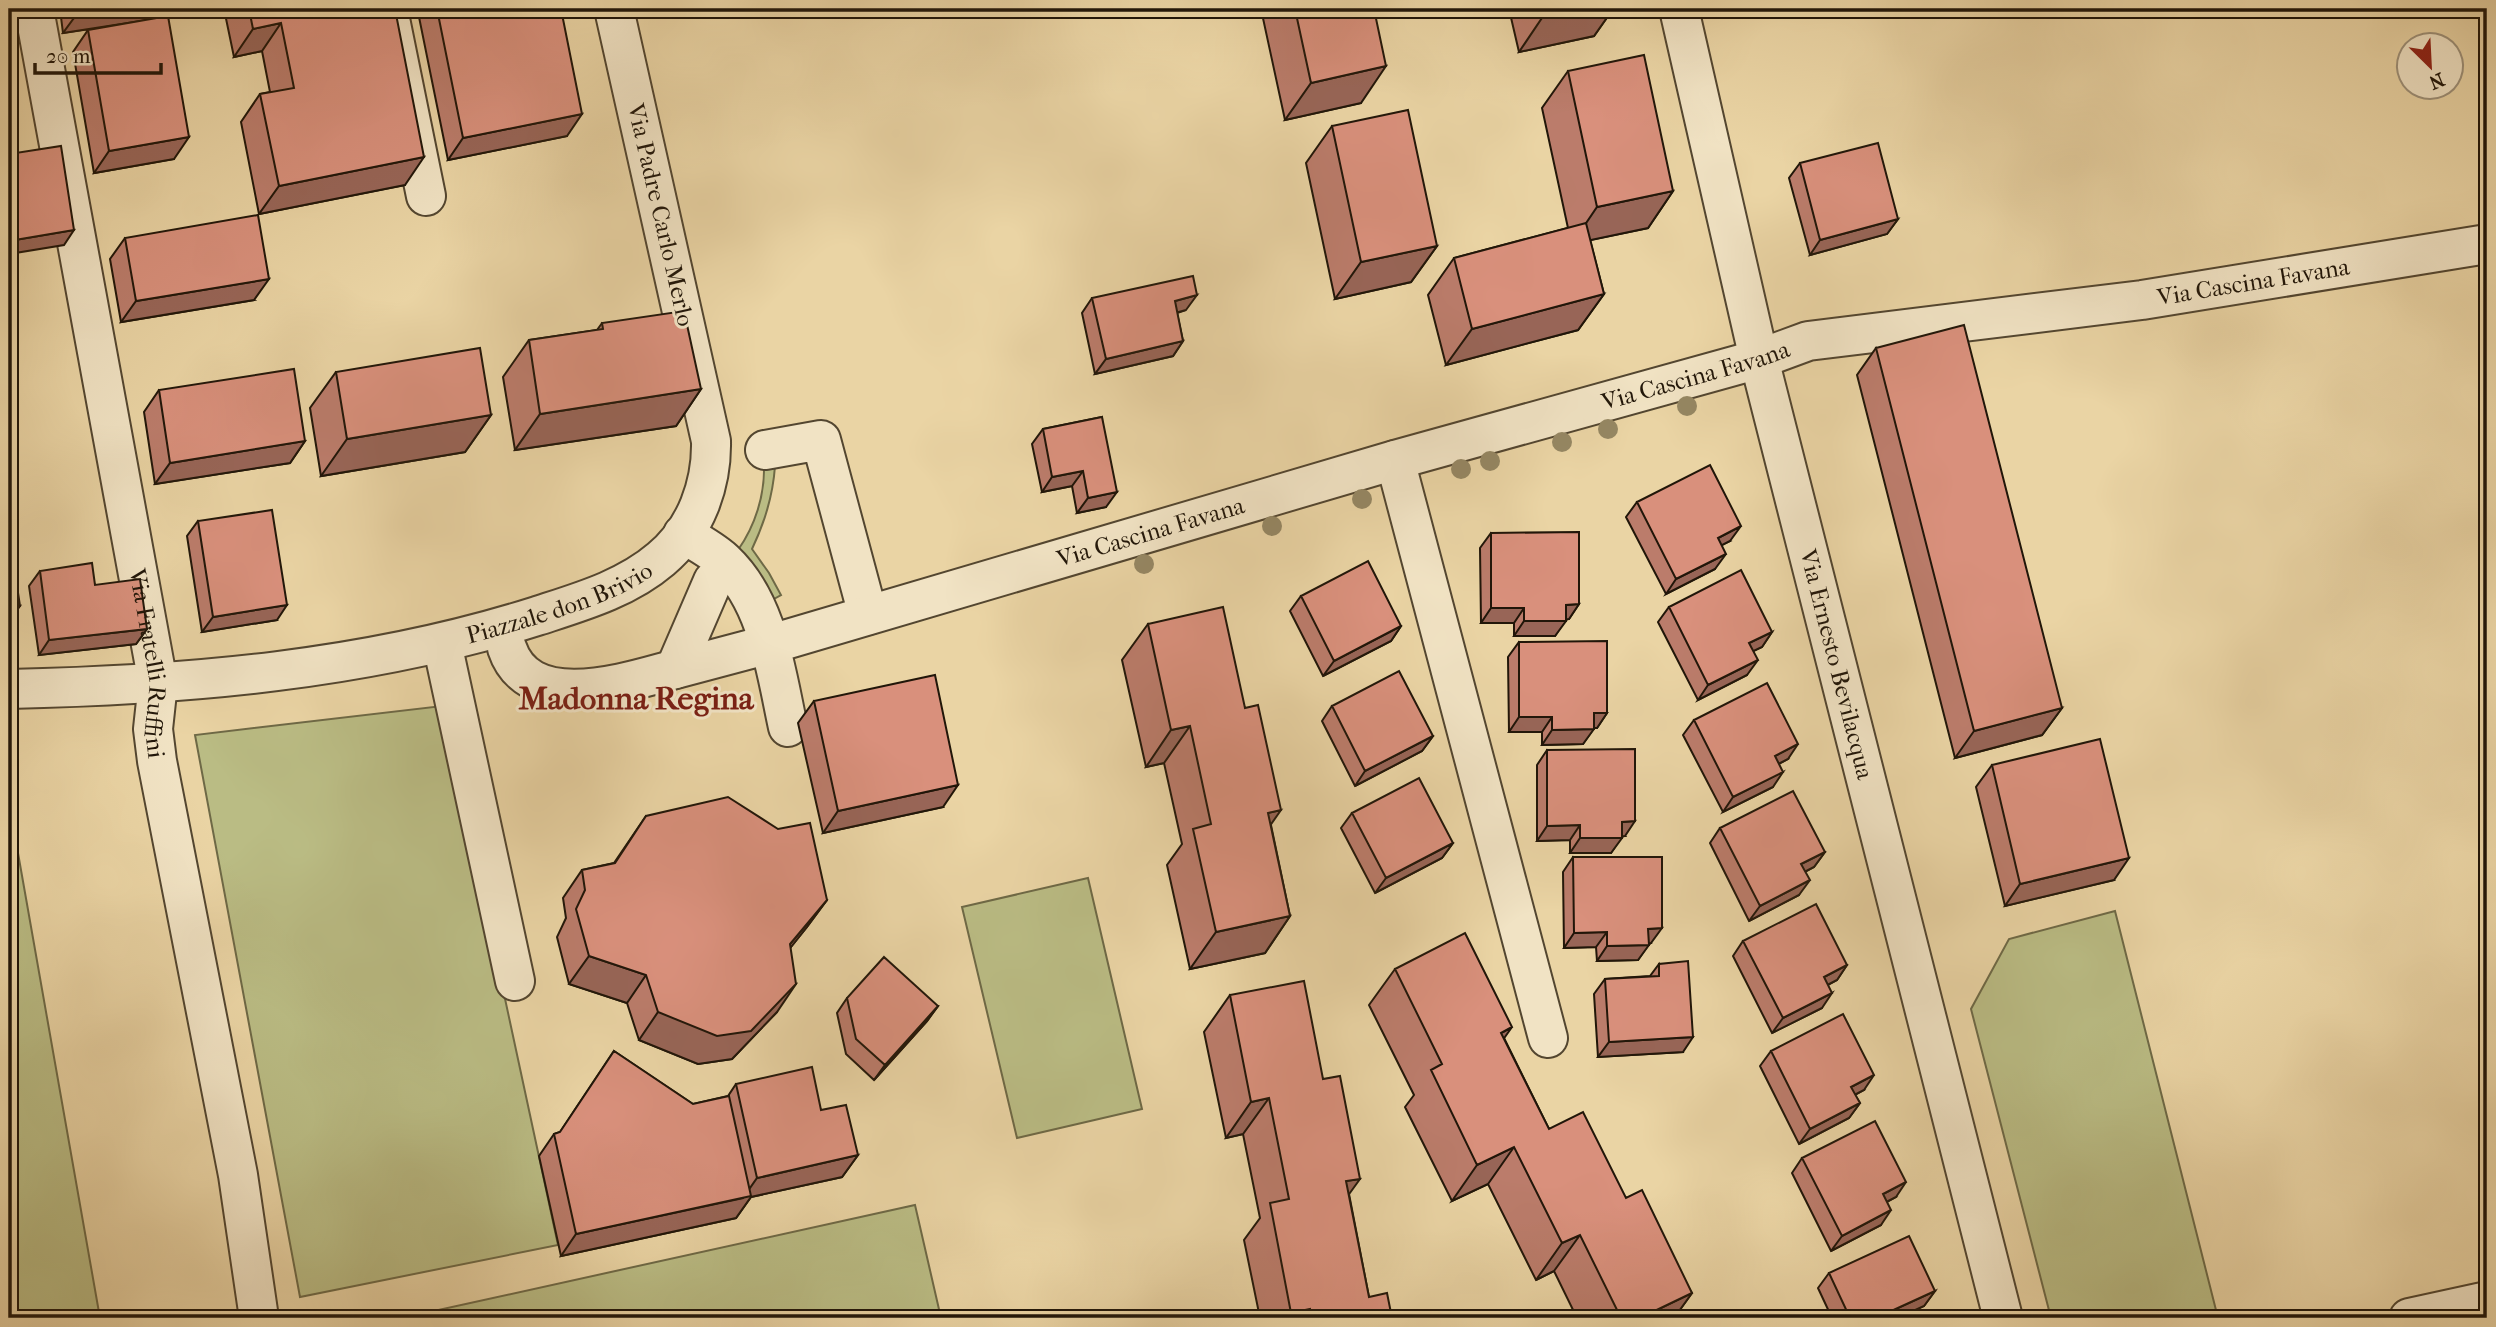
<svg xmlns="http://www.w3.org/2000/svg" width="2496" height="1327" viewBox="0 0 2496 1327" font-family="'IM FELL French Canon',serif">
<style>
.green{fill:#babc84;stroke:#6e6946;stroke-width:2}
.lines{fill:none;stroke-linecap:round;stroke-linejoin:round}
.minor-casing{stroke:#534630;stroke-width:42}
.minor{stroke:#f1e3c4;stroke-width:38}
.tree{fill:#958763}
.wall{fill:#bb7c6b;stroke:#211609;stroke-width:2}
.shaded-wall{fill:#986557;stroke:#211609;stroke-width:2}
.building{fill:#d9907c;stroke:#211609;stroke-width:2}
.labels{text-anchor:middle;stroke-width:6;stroke-linejoin:round;paint-order:stroke}
.street-label{font-size:24px;fill:#211609;stroke:#f1e3c4}
.district-label{font-size:32px;font-weight:bold;fill:#7a1f14;stroke:#f1e3c4}
</style>
<rect width="100%" height="100%" fill="#ead4a4"/>
<filter id="stains"><feTurbulence type="fractalNoise" baseFrequency=".00286" numOctaves="4"/><feColorMatrix values="0 0 0 0 .2 0 0 0 0 .09 0 0 0 0 .02 0 0 0 .5 -.17"/></filter>
<radialGradient id="worn" r=".72"><stop offset=".6" stop-color="#630" stop-opacity="0"/><stop offset="1" stop-color="#630" stop-opacity=".3"/></radialGradient>
<path class="green" d="M764,465L775,466C773,495 765,522 752,549L769,573L781,595L772,600L738,550C755,526 765,495 764,465Z
M442,706L558,1245L300,1297L195,735Z
M9,802L100,1318H9Z
M1088,878L1142,1109L1017,1138L962,907Z
M2115,911L2218,1318H2051L1971,1009L2009,939Z
M915,1205L941,1318H402Z"/>
<g class="lines">
<defs>
<g id="minor">
<path id="s1" d="M34,9L158,683L153,729L157,761L238,1175L259,1318"/>
<path d="M388,9L426,196"/>
<path id="s2" d="M1679,9L1759,359L2003,1318"/>
<path d="M765,450L821,440L868,615"/>
<path d="M1395,460L1548,1038"/>
<path d="M683,534C697,542 712,550 724,561C768,602 776,672 788,727"/>
<path id="s3" d="M788,639L1395,460L1759,359L1808,341L2142,300L2487,244"/>
<path d="M442,643L515,981"/>
<path d="M507,648C529,714 624,683 672,670C698,663 724,656 751,649"/>
<path d="M675,669L713,581"/>
<path id="s4" d="M9,689C187,685 367,670 537,616C580,602 626,589 661,559C696,530 712,484 711,441L614,9"/>
<path d="M2409,1318L2487,1301"/>
</g>
</defs>
<use href="#minor" class="minor-casing"/>
<use href="#minor" class="minor"/>
</g>
<g class="tree">
<circle cx="1687" cy="406" r="10"/>
<circle cx="1608" cy="429" r="10"/>
<circle cx="1562" cy="442" r="10"/>
<circle cx="1490" cy="461" r="10"/>
<circle cx="1461" cy="469" r="10"/>
<circle cx="1362" cy="499" r="10"/>
<circle cx="1272" cy="526" r="10"/>
<circle cx="1144" cy="564" r="10"/>
</g>
<path class="wall" d="M60,9H190L186,14L168,17L174,159L94,173L73,52L88,30L122,24L63,33Z
M224,9H395L405,185L259,214L241,122L260,94L270,92L262,51L234,57Z
M413,9H561L567,136L448,160L418,12H414Z
M1261,9H1374L1361,103L1285,120Z
M1509,9H1613L1594,36L1519,52Z
M1568,71L1673,191L1648,228L1590,240L1604,294L1578,330L1446,365L1428,295L1454,258L1568,228L1542,108Z
M1332,126L1437,246L1411,282L1335,299L1306,163Z
M1800,163L1898,219L1887,234L1810,255L1789,178Z
M125,238L254,300L121,322L110,259Z
M1092,298L1186,310L1177,313L1183,341L1173,356L1095,374L1082,313Z
M602,323L701,389L676,426L515,450L503,377L529,340L597,330Z
M1876,348L2062,708L2042,735L1955,758L1857,375Z
M336,372L491,415L465,452L321,476L310,408Z
M159,390L305,441L290,463L155,484L144,412Z
M1102,417L1106,507L1077,513L1072,486L1042,492L1032,444L1043,429Z
M1637,502L1730,541L1721,545L1715,569L1666,594L1626,517Z
M198,521L277,620L202,632L187,536Z
M1491,533L1579,604L1569,619H1566L1555,636H1514V623H1481L1480,548Z
M40,571L95,585L147,629L136,644L39,655L29,586Z
M1301,596L1401,626L1391,641L1323,676L1290,611Z
M1669,607L1772,632L1762,647L1753,651L1747,675L1698,700L1658,622Z
M1148,624L1271,825L1290,916L1265,953L1190,969L1167,865L1182,844L1164,763L1146,767L1122,660Z
M1519,642L1607,713L1597,728H1594L1583,744L1542,745V732H1509L1508,657Z
M814,701L943,807L823,833L798,723Z
M1332,706L1433,736L1422,751L1355,786L1322,721Z
M1694,720L1788,759L1779,764L1773,787L1723,812L1683,735Z
M1547,750L1625,836H1622L1611,853H1570V840L1537,841V765Z
M1992,765L2114,880L2005,906L1976,787Z
M1352,813L1453,843L1442,858L1375,893L1341,828Z
M646,816L827,900L807,927L790,948L777,1012L732,1059L698,1064L639,1040L627,1003L569,984L557,937L566,918L563,898L582,870L614,863Z
M1720,828L1825,852L1814,867L1805,872L1799,895L1749,921L1710,843Z
M1573,857L1651,943L1649,944L1638,960L1597,961L1596,947L1564,948L1563,872Z
M1743,941L1847,965L1837,980L1828,985L1822,1008L1772,1033L1733,956Z
M1659,964L1683,1052L1598,1057L1594,994L1605,979L1650,976Z
M1395,969L1504,1038L1549,1129L1626,1198L1692,1293L1674,1318H1577L1554,1271L1536,1280L1488,1184L1452,1201L1405,1107L1414,1095L1369,1005Z
M1230,995L1323,1079L1349,1194L1369,1297L1392,1318H1260L1244,1240L1260,1218L1243,1134L1226,1138L1204,1032Z
M847,998L938,1006L927,1021L874,1080L846,1054L837,1013Z
M614,1051L693,1104L728,1096L736,1084L821,1110L858,1155L842,1177L751,1197L736,1218L561,1256L539,1156L554,1134L560,1132Z
M1771,1051L1864,1090L1855,1095L1860,1103L1849,1118L1799,1144L1760,1066Z
M1802,1158L1896,1197L1887,1202L1881,1225L1831,1251L1792,1173Z
M1829,1273L1935,1291L1924,1306L1898,1318H1832L1818,1288Z"/>
<path class="shaded-wall" d="M133,9H190L186,14L63,33L74,18Z
M1575,9H1613L1594,36L1519,52L1544,15Z
M281,23L262,51L234,57L253,29Z
M1386,66L1361,103L1285,120L1311,83Z
M582,114L567,136L448,160L463,138Z
M189,137L174,159L94,173L109,151Z
M424,157L405,185L259,214L279,186Z
M1673,191L1648,228L1572,244L1597,207Z
M1898,219L1887,234L1810,255L1820,240Z
M74,230L64,245L9,254V241Z
M1437,246L1411,282L1335,299L1361,262Z
M269,279L254,300L121,322L136,301Z
M1604,294L1578,330L1446,365L1472,329Z
M1197,295L1186,310L1164,316L1175,301Z
M1183,341L1173,356L1095,374L1106,359Z
M701,389L676,426L515,450L540,414Z
M491,415L465,452L321,476L347,439Z
M305,441L290,463L155,484L170,463Z
M1083,471L1072,486L1042,492L1052,477Z
M1117,492L1106,507L1077,513L1088,498Z
M1741,526L1730,541L1707,553L1718,538Z
M1726,554L1715,569L1666,594L1676,579Z
M1579,604L1569,619L1555,620L1566,605Z
M287,605L277,620L202,632L213,617Z
M20,606L9,622V608Z
M1491,608H1524L1514,623H1481Z
M1524,621H1566L1555,636H1514Z
M1401,626L1391,641L1323,676L1334,661Z
M147,629L136,644L39,655L49,640Z
M1772,632L1762,647L1739,658L1749,643Z
M1758,660L1747,675L1698,700L1708,685Z
M2062,708L2042,735L1955,758L1974,731Z
M1594,713H1607L1597,728H1583Z
M1519,717H1552L1542,732H1509Z
M1190,726L1164,763L1146,767L1171,730Z
M1594,729L1583,744L1542,745L1552,730Z
M1433,736L1422,751L1355,786L1365,771Z
M1798,744L1788,759L1764,771L1775,756Z
M1783,772L1773,787L1723,812L1733,797Z
M958,785L943,807L823,833L838,811Z
M1281,810L1255,847L1268,813Z
M1635,821L1625,836L1611,837L1622,822Z
M1580,825L1570,840L1537,841L1547,826Z
M1580,838H1622L1611,853H1570Z
M1453,843L1442,858L1375,893L1386,878Z
M1825,852L1814,867L1791,879L1801,864Z
M2129,858L2114,880L2005,906L2020,884Z
M1810,880L1799,895L1749,921L1760,906Z
M827,900L807,927L771,972L790,944Z
M1290,916L1265,953L1190,969L1216,932Z
M1662,928L1651,943L1638,944L1648,929Z
M1607,932L1596,947L1564,948L1574,933Z
M1649,945L1638,960L1597,961L1607,946Z
M589,956L646,975L627,1003L569,984Z
M1847,965L1837,980L1814,992L1824,977Z
M796,984L777,1012L732,1059L698,1064L639,1040L658,1012Z
M1832,993L1822,1008L1772,1033L1783,1018Z
M938,1006L927,1021L874,1080L885,1065Z
M1512,1027L1486,1064L1501,1033Z
M1693,1037L1683,1052L1598,1057L1609,1042Z
M1874,1075L1864,1090L1841,1102L1851,1087Z
M1269,1098L1243,1134L1226,1138L1251,1102Z
M1860,1103L1849,1118L1799,1144L1810,1129Z
M1514,1147L1488,1184L1452,1201L1477,1165Z
M858,1155L842,1177L751,1197L736,1218L561,1256L576,1234L743,1198L757,1178Z
M1360,1179L1334,1215L1346,1181Z
M1906,1182L1896,1197L1873,1209L1883,1194Z
M1891,1210L1881,1225L1831,1251L1842,1236Z
M1580,1235L1554,1271L1536,1280L1562,1243Z
M1935,1291L1924,1306L1898,1318H1876Z
M1692,1293L1674,1318H1640Z
M1310,1309L1304,1318H1288L1291,1313Z"/>
<path class="building" d="M72,9H133L74,18Z
M249,9H395L424,157L279,186L260,94L294,88L281,23L253,29Z
M437,9H561L582,114L463,138Z
M1295,9H1374L1386,66L1311,83Z
M1543,9H1575L1544,15Z
M168,16L189,137L109,151L88,30Z
M1644,55L1673,191L1597,207L1568,71Z
M1408,110L1437,246L1361,262L1332,126Z
M1878,143L1898,219L1820,240L1800,163Z
M61,146L74,230L9,241V154Z
M258,215L269,279L136,301L125,238Z
M1586,223L1604,294L1472,329L1454,258Z
M1193,276L1197,295L1175,301L1183,341L1106,359L1092,298Z
M684,311L701,389L540,414L529,340L603,329L602,323Z
M1964,325L2062,708L1974,731L1876,348Z
M480,348L491,415L347,439L336,372Z
M294,369L305,441L170,463L159,390Z
M1102,417L1117,492L1088,498L1083,471L1052,477L1043,429Z
M1710,465L1741,526L1718,538L1726,554L1676,579L1637,502Z
M272,510L287,605L213,617L198,521Z
M1579,532V604L1566,605V621H1524V608H1491V533Z
M9,533L20,606L9,608Z
M1368,561L1401,626L1334,661L1301,596Z
M92,563L95,585L140,579L147,629L49,640L40,571Z
M1741,570L1772,632L1749,643L1758,660L1708,685L1669,607Z
M1223,607L1245,708L1258,705L1281,810L1268,813L1290,916L1216,932L1193,829L1211,824L1190,726L1171,730L1148,624Z
M1607,641V713H1594V729L1552,730V717H1519V642Z
M1399,671L1433,736L1365,771L1332,706Z
M935,675L958,785L838,811L814,701Z
M1767,683L1798,744L1775,756L1783,772L1733,797L1694,720Z
M2100,739L2129,858L2020,884L1992,765Z
M1635,749V821L1622,822V838H1580V825L1547,826V750Z
M1419,778L1453,843L1386,878L1352,813Z
M1793,791L1825,852L1801,864L1810,880L1760,906L1720,828Z
M728,797L778,829L810,823L827,900L790,944L796,984L751,1031L717,1036L658,1012L646,975L589,956L576,909L585,890L582,870L615,863L646,816Z
M1573,857H1662V928L1648,929L1649,945L1607,946V932L1574,933Z
M1816,904L1847,965L1824,977L1832,993L1783,1018L1743,941Z
M1465,933L1512,1027L1501,1033L1549,1129L1583,1112L1626,1198L1642,1190L1692,1293L1640,1318H1621L1580,1235L1562,1243L1514,1147L1477,1165L1431,1070L1442,1064L1395,969Z
M884,957L938,1006L885,1065L856,1039L847,998Z
M1688,961L1693,1037L1609,1042L1605,979L1659,976V964Z
M1304,981L1323,1079L1340,1076L1360,1179L1346,1181L1369,1297L1387,1293L1392,1318H1312L1310,1309L1291,1313L1270,1203L1289,1199L1269,1098L1251,1102L1230,995Z
M1843,1014L1874,1075L1851,1087L1860,1103L1810,1129L1771,1051Z
M614,1051L693,1104L729,1096L751,1196L576,1234L554,1134L560,1132Z
M812,1067L821,1110L846,1105L858,1155L757,1178L736,1084Z
M1875,1121L1906,1182L1883,1194L1891,1210L1842,1236L1802,1158Z
M1909,1236L1935,1291L1876,1318H1850L1829,1273Z"/>
<g class="labels">
<g class="street-label">
<text transform="translate(661 215) rotate(77)" y="8">Via Padre Carlo Merlo</text>
<text dy="8" stroke="none"><textPath href="#s3" startOffset="1512">Via Cascina Favana</textPath></text>
<text dy="8" stroke="none"><textPath href="#s3" startOffset="945">Via Cascina Favana</textPath></text>
<text dy="8" stroke="none"><textPath href="#s3" startOffset="378">Via Cascina Favana</textPath></text>
<text dy="8" stroke="none"><textPath href="#s4" startOffset="560">Piazzale don Brivio</textPath></text>
<text dy="8" stroke="none"><textPath href="#s1" startOffset="665">Via Fratelli Ruffini</textPath></text>
<text dy="8" stroke="none"><textPath href="#s2" startOffset="674">Via Ernesto Bevilacqua</textPath></text>
</g>
<g class="district-label">
<text x="636" y="709">Madonna Regina</text>
</g>
</g>
<rect width="2496" height="1327" fill="none" stroke="#ead4a4" stroke-width="35"/>
<rect x="10" y="10" width="2475" height="1306" fill="none" stroke="#211609" stroke-width="3.5"/>
<rect x="18" y="18" width="2461" height="1292" fill="none" stroke="#211609" stroke-width="2"/>
<g transform="translate(2430 66) rotate(156)"><circle r="33" fill="#f1e3c4" stroke="#9e9179" stroke-width="2"/>
<path d="M0-5L12 26L0 18L-12 26Z" fill="#8f2418"/>
<text y="-10" font-size="19" font-weight="bold" text-anchor="middle" fill="#211609">N</text>
</g>
<path d="M35 63v10h126v-10" fill="none" stroke="#211609" stroke-width="3.5"/>
<text x="46" y="63" font-size="21" fill="#211609" stroke="#f1e3c4" stroke-width="5" paint-order="stroke">20 m</text>
<rect width="100%" height="100%" filter="url(#stains)"/>
<rect width="100%" height="100%" fill="url(#worn)"/>
</svg>
